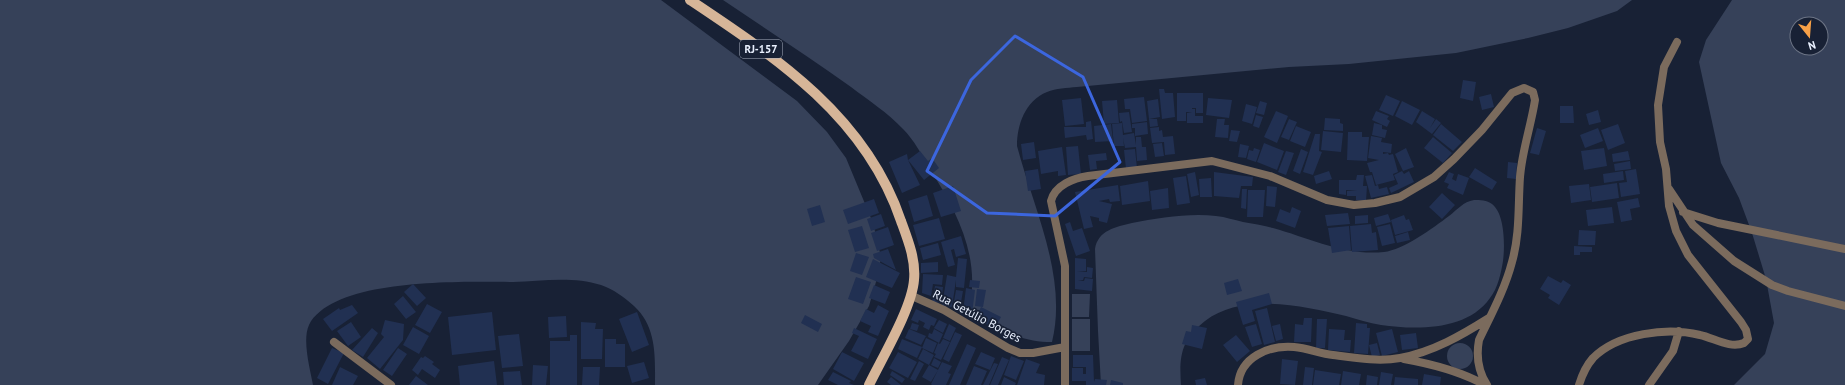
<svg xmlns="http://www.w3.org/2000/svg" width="1845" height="385" viewBox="0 0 1845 385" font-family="'PT Sans',sans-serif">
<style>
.green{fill:#364159;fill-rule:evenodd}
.building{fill:#213052}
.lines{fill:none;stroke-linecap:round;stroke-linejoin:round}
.minor{stroke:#7b6b5d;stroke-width:8}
.primary{stroke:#d6b598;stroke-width:10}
.marked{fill:none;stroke:#3c66de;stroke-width:3;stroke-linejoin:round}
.labels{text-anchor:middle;stroke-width:3.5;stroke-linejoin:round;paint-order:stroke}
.shield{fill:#182135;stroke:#aab2c2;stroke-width:1}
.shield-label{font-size:11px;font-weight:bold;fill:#e9f0fe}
.street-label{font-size:12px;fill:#e9f0fe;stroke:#182135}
</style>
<rect width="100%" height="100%" fill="#182135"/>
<path class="green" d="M0,0H661L797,101L827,132L846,158L873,223L881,257L878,275L869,306L849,341L818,385H655C655,357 657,327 634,306C624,297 613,289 601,285C573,276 541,281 513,282C465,282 334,277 309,325C302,340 310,369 313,385H0Z
M723,0H1632L1617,11L1568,28L1528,38L1456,53L1349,64L1289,67L1077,87C1067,88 1056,88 1047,92C1025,101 1017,125 1017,146C1033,207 1068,277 1052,342C1019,342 995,327 969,310C981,257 957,212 930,169C922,155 914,140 903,129C888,113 868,100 851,87C809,57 766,29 723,0Z
M1732,0H1845V385H1734L1765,354L1774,323L1766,279L1752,233L1739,198L1721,163L1699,62L1706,40ZM1797,24H1821V48H1797Z
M1474,200C1480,200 1487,200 1492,204C1505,214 1505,246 1503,261C1501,273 1498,288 1490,298C1467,331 1416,330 1381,325C1369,323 1357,319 1346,316C1303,306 1242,292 1205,321C1181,340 1179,356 1181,385H1101L1098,331L1095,249C1098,230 1116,227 1132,223C1158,218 1189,213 1216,216C1226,217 1234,220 1243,222C1253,224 1263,225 1273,228C1309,238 1345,256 1384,252C1403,250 1433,228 1449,216C1458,209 1463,202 1474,200Z
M1072,294H1090L1089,317H1072Z
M1072,319H1090V351H1072Z
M1447 356a13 13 0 1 1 26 0a13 13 0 1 1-26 0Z"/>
<path class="building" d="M1463,80L1476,82L1473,101L1460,98Z
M1159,89H1164L1165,93H1173L1175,117L1162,119Z
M1177,93H1203V113H1196V108H1192V109H1195V116H1203V123H1187V113L1192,112H1186V121H1177Z
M1491,94L1494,107L1482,110L1479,97Z
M1386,95L1400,101L1393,116L1379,110Z
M1144,97L1147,121L1132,123L1130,109H1125L1124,99Z
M1081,98L1084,124L1065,126L1062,100Z
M1208,98L1232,100L1229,118L1206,115Z
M1158,99L1160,117L1149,119L1147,101Z
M1117,100L1119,123L1104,124L1102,101Z
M1260,101L1267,103L1264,115L1256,113Z
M1402,101L1420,110L1412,125L1395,116Z
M1246,104L1257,107L1252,124L1242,121Z
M1560,106H1573L1574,123H1560Z
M1598,110L1601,122L1589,125L1586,114Z
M1276,111L1288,116L1277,143L1264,137Z
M1376,111L1389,116L1387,119L1390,121L1387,127L1372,120Z
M1422,111L1435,119L1430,128L1436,119L1441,123L1432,134L1416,122Z
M1129,112L1132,132L1124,133L1122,121L1120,122L1119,113Z
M1256,115L1263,117L1259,128L1253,126Z
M1325,118L1340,119V123L1343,124V131L1324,130Z
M1149,119H1157L1158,126L1150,127Z
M1217,119H1225L1224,125H1229L1228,138L1215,137Z
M1289,119L1297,122L1289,140L1281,137Z
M1091,121L1093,139L1087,140L1086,135L1065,138L1064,127H1086V122Z
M1147,122L1148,134L1135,136V128H1132V124Z
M1122,123L1123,135L1134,133L1136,145V137H1141L1142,147H1146L1147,160L1137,161L1136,147L1125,148L1123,138L1124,146H1114L1112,124Z
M1374,123L1382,125V129L1387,130L1385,138L1372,135Z
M1111,124L1113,141L1095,142L1094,126Z
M1441,124L1462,142L1453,151L1433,135Z
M1618,124L1625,143L1608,150L1601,130Z
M1296,126L1311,132L1305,147L1290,141Z
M1159,127V131L1162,130L1163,137L1173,136L1175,154L1165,155L1164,142L1152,143L1150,128Z
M1537,128L1546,131L1539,155L1530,153Z
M1598,128L1603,141L1585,148L1580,135Z
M1231,130L1240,131L1237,142L1229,141Z
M1323,131L1343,133L1341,152L1321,150Z
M1348,132H1362V137H1369L1367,161L1347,160Z
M1315,134H1320L1319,151L1322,152L1313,175L1303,172Z
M1371,136L1382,138L1381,142L1392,144L1391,153L1383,152V154L1388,153L1389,155L1393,154L1398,172L1393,174L1395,180L1376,185L1372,172H1370L1367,163L1379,160L1368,158Z
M1433,137L1452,153L1443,163L1424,148Z
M1034,142L1036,158L1023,160L1021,144Z
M1162,143L1164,156L1155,157L1153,144Z
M1264,143L1284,151L1277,170L1257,162Z
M1240,144L1249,146L1246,158L1238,157Z
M1078,146L1081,174L1068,175L1066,147Z
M1062,147L1066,175L1058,176V171L1041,174L1038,151Z
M1254,148L1260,150L1256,162L1247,159L1249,150L1253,151Z
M1406,148L1414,167L1403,171L1395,154Z
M1604,148L1607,166L1584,170L1581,151Z
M1135,149L1137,168L1126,169L1124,150Z
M1301,149L1308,152L1300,174L1293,171Z
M920,151L928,161L932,158L939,168L924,180L908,160L920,185L902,193L889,162L907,154L908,160Z
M1286,151L1294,153L1286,175L1278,172Z
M1628,151L1630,160L1613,162L1612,154Z
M1106,153L1107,160L1096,161L1097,169L1090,170L1088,155Z
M1630,161L1631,169L1615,171L1614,164Z
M1508,162L1517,163L1516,179L1507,178Z
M1475,168L1497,182L1492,190L1469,177Z
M1038,169L1041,189L1028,191L1025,171Z
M1636,169L1640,194L1621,197L1619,183L1627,182L1625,171Z
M1329,171L1332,179L1316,184L1314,176Z
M1402,171L1404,174L1409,171L1414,182L1391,193L1389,188L1398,184L1394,175Z
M1623,171L1624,180L1604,183L1603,174Z
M1195,172L1199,195L1191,197L1187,174Z
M1214,172L1253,177L1252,186H1241L1239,198L1214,196Z
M1449,172L1454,174L1452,179L1456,181L1458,174L1469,178L1463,195L1447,188L1449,184L1444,182Z
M1357,175H1364L1363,186H1357H1367L1366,201L1356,200V196H1347V191L1357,190H1346V195L1339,194V180H1356Z
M1372,175L1375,186L1378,185L1379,189L1387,187L1389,194L1371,198L1365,176Z
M1186,176L1190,203L1177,205L1173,178Z
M1211,178L1212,197H1200L1199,179Z
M1148,181L1150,201L1122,205L1120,186Z
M1617,183L1619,198L1592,202L1590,187Z
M1589,184L1591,200L1571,203L1569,186Z
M1118,185L1120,201L1110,202L1109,199L1099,201L1112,204L1107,223L1099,221V218L1090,216L1093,227L1084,229L1075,192Z
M953,186L961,211L941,217L933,193Z
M1267,186L1277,187L1275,207L1266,206Z
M1168,188L1169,208L1152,210L1150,191Z
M1242,189H1247L1246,209L1241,208Z
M1248,190H1265L1263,217H1247Z
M1442,193L1455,205L1442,219L1429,207Z
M927,195L933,216L914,222L908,201Z
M1638,198L1640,207L1630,209L1632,220L1621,222L1617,202Z
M874,199L879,213L848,224L843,210Z
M820,205L825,222L812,226L807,209Z
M1292,207L1301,211L1295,228L1276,221L1280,209L1290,213Z
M1612,207L1614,223L1588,226L1586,210Z
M1348,213L1350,224L1327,226L1325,215Z
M881,214L885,226L871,231L867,219Z
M1388,214L1391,222L1376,226L1374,218Z
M1368,215V223L1355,224V216Z
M1404,215L1406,220L1409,219L1413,230L1395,235L1391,220Z
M939,218L945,239L919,246L913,225Z
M1070,222L1073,231L1082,228L1090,251L1076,256L1065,224Z
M1371,224L1372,233L1376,232L1378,250L1352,252L1350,226Z
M1390,224L1395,243L1382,246L1377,227Z
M862,226L869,248L855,252L848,230Z
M1349,226L1351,250L1332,253L1328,228Z
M888,227L894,245L877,251L871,233Z
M1579,230L1596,231L1595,245H1578Z
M1408,232L1410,240L1397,243L1395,236Z
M961,236L966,254L956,257L954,249L951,250L955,265L948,267L941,242Z
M938,243L941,255L923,260L920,248Z
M1574,246L1592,247V252H1580V255H1574Z
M888,249L896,270L874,258L873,254Z
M856,253L869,257L862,275L850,271Z
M958,258L967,259L964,288L956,287V280L952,307L942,306L947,275L956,277Z
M1075,258L1086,259V271H1077L1087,272V267L1093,268L1092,278L1084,277L1083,280L1078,281H1084L1085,278L1093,279L1092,291L1075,289Z
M873,259L900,273L892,288L866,277Z
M938,262V272L921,273V263Z
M923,274L943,275L942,285L933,284L931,296L922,293Z
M1548,276L1561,283L1563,280L1571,285L1559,305L1548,298L1550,295L1540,289Z
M856,277L871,282L863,304L848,299Z
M1238,279L1242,291L1227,295L1224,283Z
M970,280L980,281L979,288L969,287Z
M413,284L426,298L417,306L404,292Z
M874,285L890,292L885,304L869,298Z
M935,286L943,287L941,303L932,302Z
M966,288L975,290L972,314L963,312Z
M977,289L986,290L983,307L975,306Z
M956,290L963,291L960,308L953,307Z
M1269,293L1272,304L1252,310L1255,321L1243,325L1236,302Z
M403,296L416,312L406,319L394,304Z
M427,304L442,312L430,333L415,325Z
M352,305L358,313L332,331L323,319L339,308L340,310Z
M878,305L889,311L878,336L868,332L871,326L860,321L866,309L874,313Z
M981,307L1001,317L995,328L975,319Z
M1267,308L1275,342L1264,345L1255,311Z
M916,309L937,319L934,326L931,325L929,330L923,327L925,323L919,320L918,323L911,320Z
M492,312L496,350L452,355L448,317Z
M637,312L649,345L632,352L619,319Z
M805,315L822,324L818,332L801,323Z
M566,316L567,337L549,338L548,317Z
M1304,318H1312L1311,342H1294L1295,324L1303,325Z
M1317,319H1327L1325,348H1316Z
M385,320L404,324L403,340L380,369L367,358L384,337L381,334Z
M939,320L947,324L943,333L934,328Z
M351,322L361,337L348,346L337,331Z
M581,322L596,323L595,329H603L602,359H581Z
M912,323L919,325L917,331L910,329Z
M1356,323L1367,324V328H1370L1368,354L1354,353Z
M949,324L956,328L950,341L943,338Z
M1256,324L1262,344L1252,347L1245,327Z
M1280,324L1283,339L1276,341L1272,326Z
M1192,325L1207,328L1202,349L1182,344L1186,331L1191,332Z
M413,327L429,336L419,354L403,345Z
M372,328L378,333L363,357L352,350Z
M854,328L877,339L868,359L851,351L859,336L852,333Z
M909,329L926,336L921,345L905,338Z
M934,329L943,334L939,343L928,337L929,333L932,334Z
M1329,329L1345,330L1344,340H1351L1350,352L1328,350Z
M1392,329L1398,352L1382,356L1376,333Z
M955,332L962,335L949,362L943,359Z
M1416,333L1418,348L1402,350L1400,335Z
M519,334L523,366L502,368L498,336Z
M570,335H577V385H550V341H570Z
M1236,335L1250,351L1237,362L1223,345Z
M926,338L937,343L933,353L922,348Z
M605,339H616V344H625V367H605Z
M902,339L922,347L917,358L898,349Z
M943,339L950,342L941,360L934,357L936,354L934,353L938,343L940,344Z
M1377,343L1380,355L1372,357L1369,345Z
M967,344L976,348L960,385H949Z
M332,348L344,353L328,384L317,378Z
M398,348L407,354L392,376L383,370Z
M923,349L934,355L929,365L918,359Z
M842,352L864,363L854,381L833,369Z
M898,352L917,362L908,378L889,368Z
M981,352L995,358L990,370L975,364Z
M1073,355H1093L1094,382L1095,379L1107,380L1106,385H1086V381H1072V368H1083V374H1086V367H1073Z
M425,356L434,362L432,364L440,370L435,378L422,369L418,375L412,370L421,357L423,358Z
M1011,356L1024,361L1016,380L1004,375Z
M1002,357L1009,360L998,385H990Z
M934,358L941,362L938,368L931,365Z
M1026,359L1040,364L1036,373L1045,375L1044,385H1017Z
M1282,359L1298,361L1295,385L1280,384Z
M494,361L497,385H460L458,366Z
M919,361L924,364L915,381L910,379Z
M644,362L649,378L632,383L627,366Z
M942,362L952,366L948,373L951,374L946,385H932L931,384Z
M994,363L998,364L989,385H983Z
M533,365L548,366L546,385H532Z
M929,365L938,370L931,382L922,377Z
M974,366L987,371L981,385H966Z
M340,367L358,376L353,385H332Z
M583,367H600L599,385H582Z
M1305,367L1314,368L1312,385H1303Z
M1315,370L1341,374L1339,385H1313Z
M520,371L522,385H504L503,372Z
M892,371L905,379L902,383L890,375Z
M1343,371L1361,374L1359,385H1341Z
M833,372L851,381L849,383L854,385H838L828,380Z
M1381,372L1393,374L1391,385H1379Z
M1424,374L1441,377L1440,385H1422Z
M1367,375L1378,377L1377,385H1366Z
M416,376L428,385H409Z
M891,377L901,385H891L887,382Z
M1004,377L1016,383L1015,385H1001Z
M1395,377L1418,379V385H1394Z
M1205,378L1207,385H1196L1195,380Z
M1111,380L1123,383V385H1110Z"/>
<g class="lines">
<path class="minor" d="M1669,189L1693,225L1734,261L1772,285L1788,291L1845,306
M1683,212L1718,223L1845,249
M912,296L944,310L1008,348L1020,353H1033L1065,347
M334,342L391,385
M1404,359C1432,364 1460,371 1485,385
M1065,385V266L1051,201C1055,185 1074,178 1088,176L1212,161L1270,176L1327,200L1354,205L1375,203L1400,197L1434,177L1454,159L1482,130L1512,93L1524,88L1533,92L1535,100C1531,126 1522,151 1520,177C1518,206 1520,234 1512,262C1505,289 1491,315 1479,340C1476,356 1478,371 1487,385
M1238,385C1240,357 1269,345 1294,347C1308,348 1320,354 1333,355C1355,358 1379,362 1400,358C1433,352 1462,335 1489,318
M1579,385C1582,375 1586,366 1593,358C1618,333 1667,327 1700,335C1714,338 1730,349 1744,343L1748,339L1746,330L1741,322L1688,255L1676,231L1669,206L1666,169L1660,142L1658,105L1664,67L1677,42
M1649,385L1673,351L1679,331"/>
<path class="primary" d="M690,0C777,58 866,117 901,221C908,240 916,260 914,280C912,308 882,358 869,385"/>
</g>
<path class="marked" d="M1015,36L1083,77L1120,162L1055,216L987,213L927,171L971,80Z"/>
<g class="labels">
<rect class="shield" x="740" y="40" width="42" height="18" rx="3"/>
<g class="shield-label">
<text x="761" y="53">RJ-157</text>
</g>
<g class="street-label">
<text transform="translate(977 316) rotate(28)" y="4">Rua Getúlio Borges</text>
</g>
</g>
<g transform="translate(1809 36) rotate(163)"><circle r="19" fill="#182135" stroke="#6c7485"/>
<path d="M0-3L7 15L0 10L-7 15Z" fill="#f7a148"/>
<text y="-6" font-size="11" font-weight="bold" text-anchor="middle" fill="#e9f0fe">N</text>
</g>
</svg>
